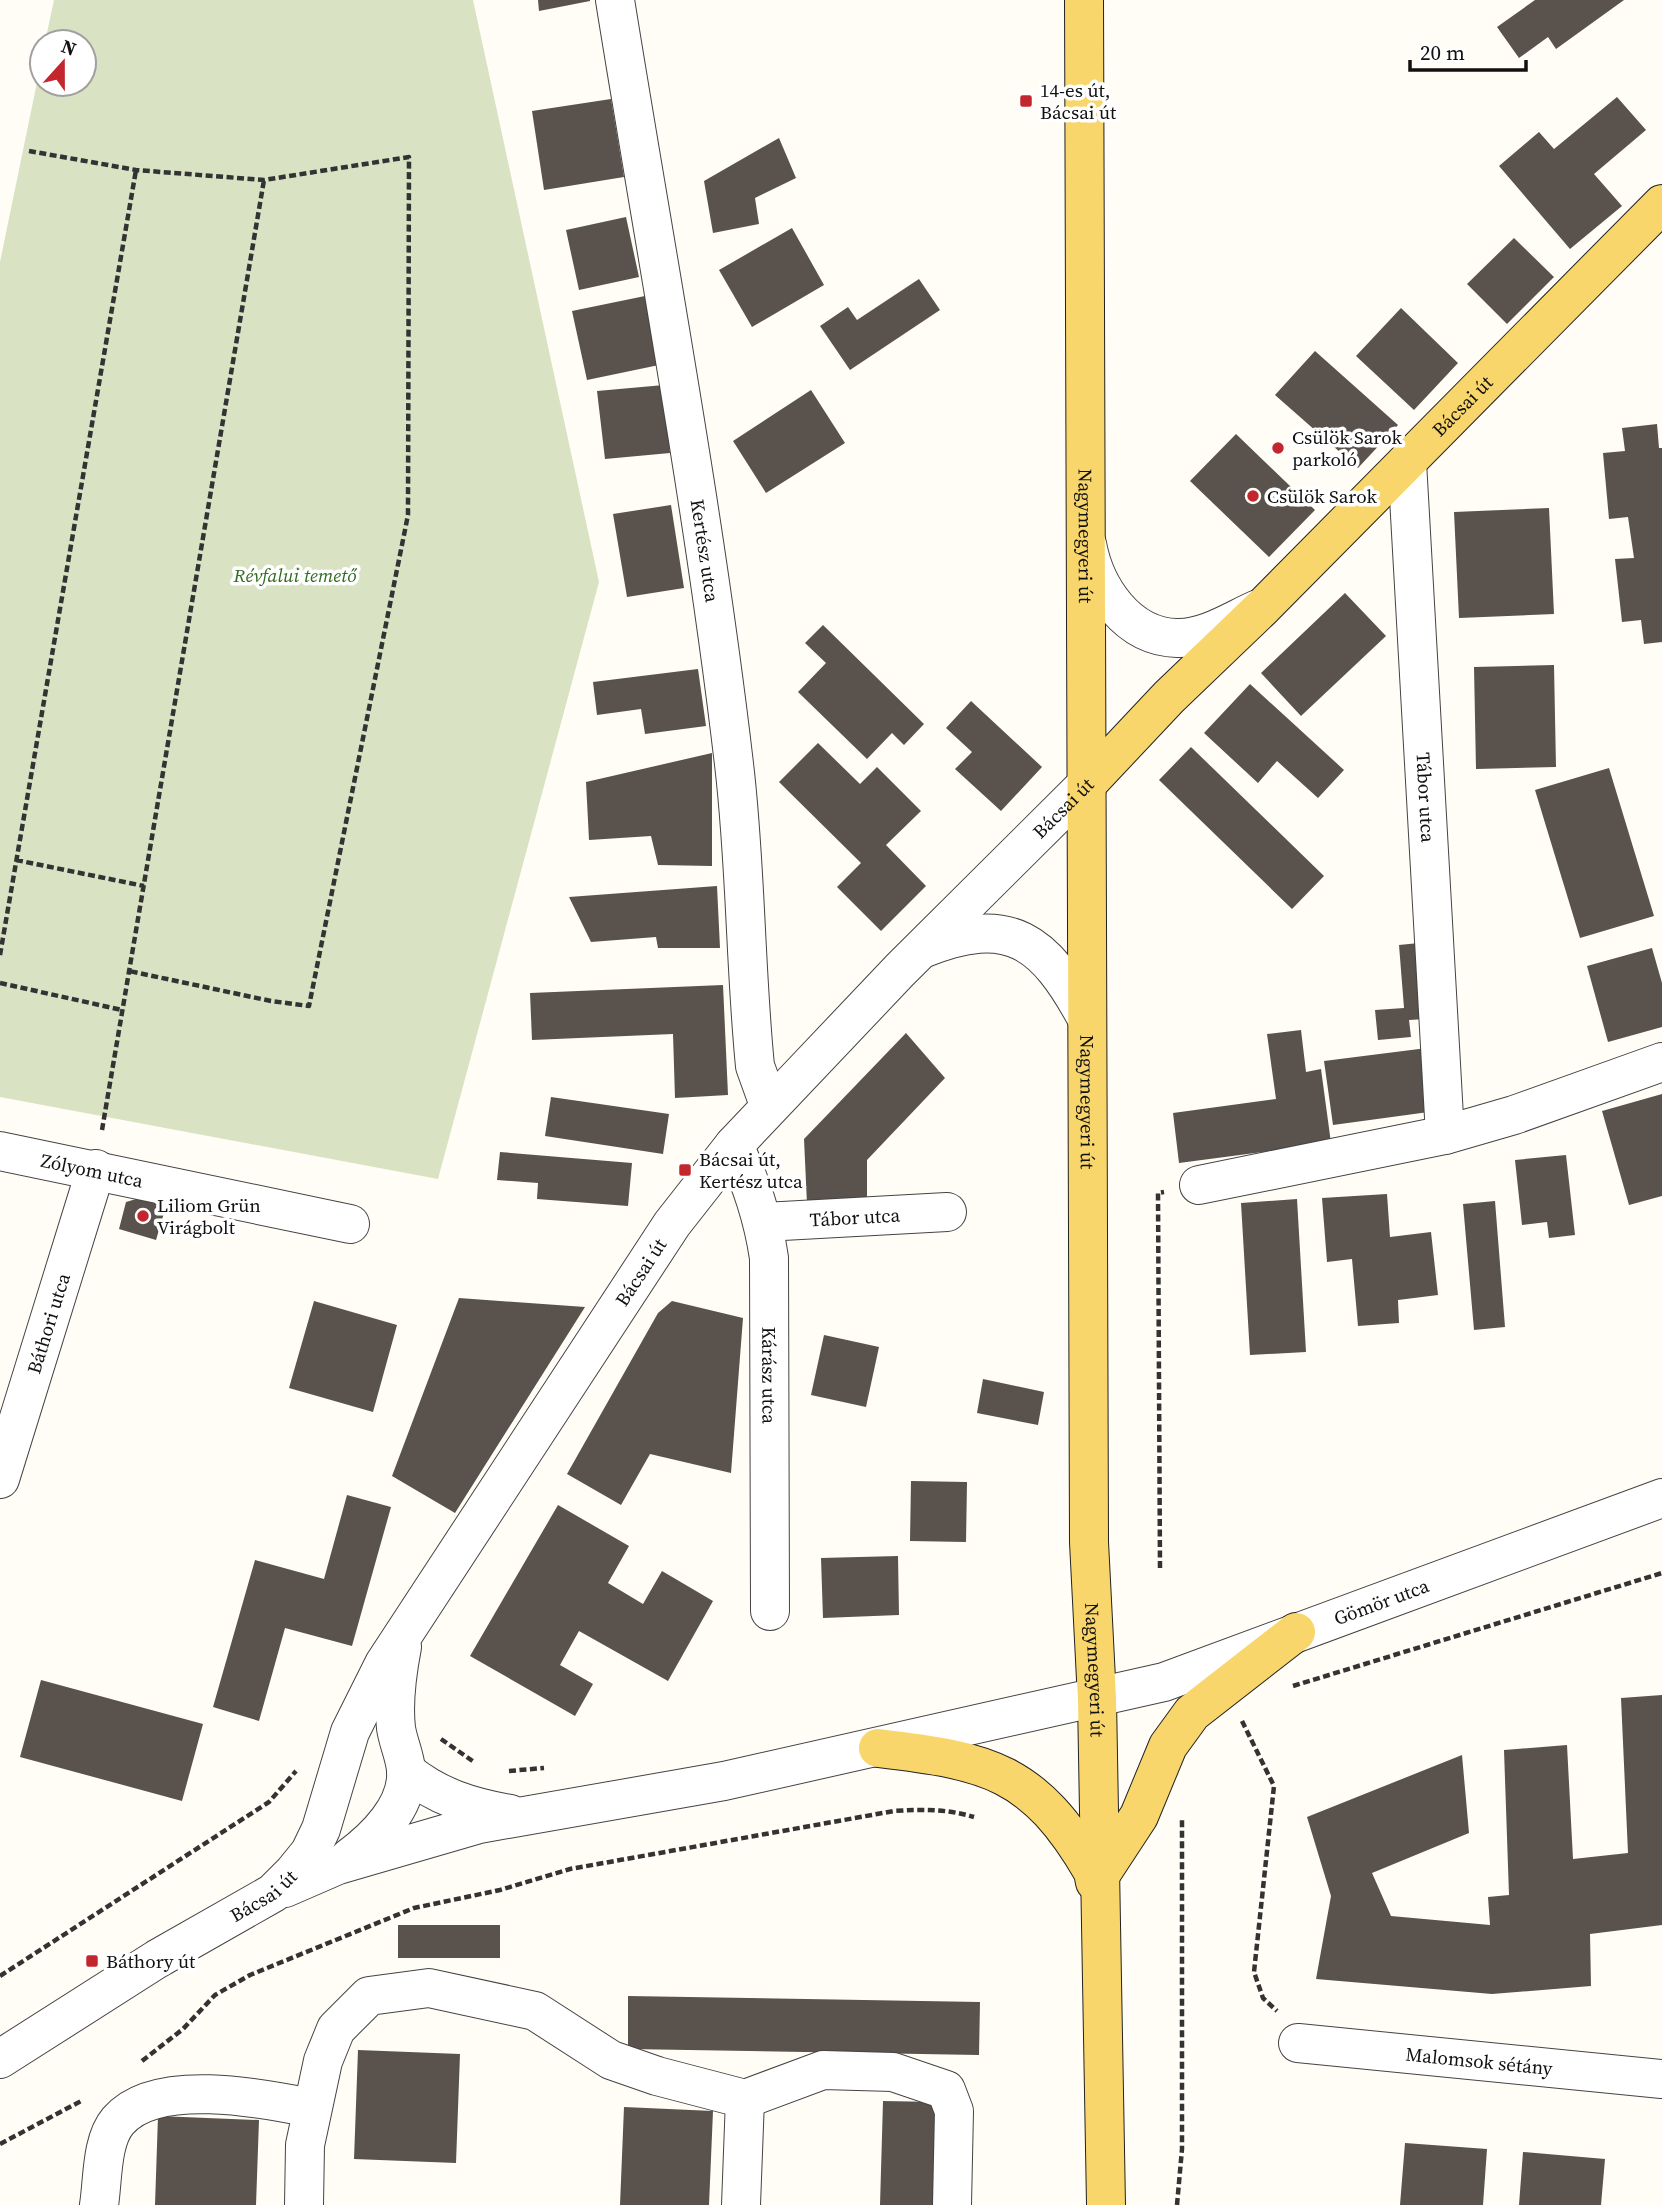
<svg xmlns="http://www.w3.org/2000/svg" width="1662" height="2205" viewBox="0 0 1662 2205" font-family="'Source Serif 4',serif">
<style>
.cemetery{fill:#d9e3c4}
.building{fill:#5a524d}
.lines{fill:none;stroke-linecap:round;stroke-linejoin:round}
.minor-casing{stroke:#444;stroke-width:40}
.major-casing{stroke:#222;stroke-width:40}
.path{stroke:#333;stroke-width:4.5;stroke-dasharray:7 3.5;stroke-linecap:butt}
.minor{stroke:#fff;stroke-width:38}
.major{stroke:#f9d66b;stroke-width:38}
.poi-dot{fill:#c4262e;stroke:#fff;stroke-width:2.5}
.labels{text-anchor:middle;stroke-width:7;stroke-linejoin:round;paint-order:stroke}
.poi-label{font-size:19px;fill:#111;stroke:#fff;text-anchor:start}
.street-label{font-size:19px;fill:#111;stroke:#fff}
.park-label{font-size:19px;font-style:italic;fill:#2f6b1f;stroke:#fff}
</style>
<rect width="100%" height="100%" fill="#fffdf5"/>
<path class="cemetery" d="M54,0H473L599,582L438,1179L0,1097V262L42,58V84H84V42H45Z"/>
<path class="building" d="M538,0H590V1L539,11Z
M1535,0H1624L1556,49L1548,37L1519,58L1497,27Z
M1617,97L1646,130L1594,174L1622,206L1570,249L1499,166L1539,132L1554,149Z
M611,99L624,177L544,190L532,111Z
M779,138L796,178L755,198L759,224L713,233L704,181Z
M626,217L639,277L579,290L566,230Z
M792,228L824,285L752,327L719,270Z
M1514,238L1554,277L1507,324L1467,284Z
M919,279L940,310L850,370L820,326L848,307L857,320Z
M645,296L659,365L587,380L572,311Z
M1401,308L1458,363L1414,410L1356,356Z
M1315,351L1398,425L1358,468L1275,395Z
M664,385L670,453L605,459L597,391Z
M811,390L845,443L766,493L733,441Z
M1657,424L1659,448H1662V642L1644,644L1641,620L1622,622L1615,559L1634,558L1628,517L1609,519L1603,453L1625,451L1622,428Z
M1236,434L1315,510L1269,557L1190,481Z
M671,505L684,588L627,597L613,514Z
M1549,508L1554,614L1459,618L1454,512Z
M1345,593L1386,636L1301,716L1261,673Z
M823,625L924,724L904,745L892,733L867,759L798,692L826,663L805,643Z
M1554,665L1556,767L1476,769L1474,667Z
M698,669L706,726L645,734L641,709L597,715L593,682Z
M1250,684L1344,770L1318,798L1277,761L1258,783L1204,733Z
M971,701L1042,767L1001,811L955,769L972,752L946,728Z
M818,743L860,784L877,767L921,811L886,845L926,886L881,931L837,887L861,863L779,782Z
M1191,747L1324,876L1292,909L1159,780Z
M712,753V866L658,865L651,836L589,840L586,782Z
M1609,768L1654,916L1580,938L1535,790Z
M717,886L720,948H658L656,937L591,942L569,897Z
M1419,943L1426,1019L1409,1020L1411,1037L1378,1040L1375,1010L1404,1008L1399,945Z
M1652,948L1662,983V1027L1608,1042L1587,966Z
M723,985L728,1095L675,1098L673,1034L532,1040L530,993Z
M1301,1030L1306,1072L1321,1069L1331,1143L1179,1163L1173,1113L1276,1099L1267,1034Z
M906,1033L945,1078L867,1160V1198L807,1204L804,1139Z
M1427,1048L1436,1111L1333,1125L1324,1061Z
M1662,1094V1196L1629,1205L1602,1111Z
M551,1097L669,1114L663,1154L545,1136Z
M500,1152L632,1163L628,1206L537,1199L538,1183L497,1180Z
M1566,1155L1575,1235L1549,1238L1547,1222L1522,1225L1515,1160Z
M1387,1194L1390,1237L1431,1232L1438,1295L1398,1300L1399,1323L1358,1326L1352,1259L1327,1262L1322,1198Z
M143,1197L167,1203L156,1240L119,1229L126,1202Z
M1297,1199L1306,1352L1250,1355L1241,1203Z
M1495,1201L1505,1327L1474,1330L1463,1204Z
M459,1298L585,1307L455,1513L392,1476Z
M314,1301L397,1325L373,1412L289,1388Z
M672,1301L743,1318L731,1473L650,1454L621,1505L567,1474L658,1313Z
M824,1335L879,1347L866,1407L811,1395Z
M983,1379L1044,1392L1038,1425L977,1413Z
M911,1481L967,1482L966,1542L910,1541Z
M347,1495L391,1507L352,1646L285,1628L259,1721L213,1707L255,1560L324,1579Z
M558,1505L629,1546L608,1583L643,1604L662,1571L713,1601L668,1681L579,1631L560,1665L593,1684L575,1716L470,1656Z
M898,1556L899,1615L823,1618L821,1558Z
M41,1680L203,1724L182,1801L20,1757Z
M1662,1695V1925L1590,1934L1591,1986L1492,1994L1316,1979L1331,1896L1307,1817L1462,1755L1469,1833L1372,1873L1391,1916L1490,1925L1488,1897L1509,1895L1504,1750L1567,1745L1573,1859L1628,1853L1621,1698Z
M398,1925H500V1958H398Z
M628,1996L980,2002L979,2055L628,2049Z
M358,2050L460,2054L456,2163L354,2159Z
M883,2101L938,2102L935,2205H880Z
M624,2107L713,2111L709,2205H620Z
M158,2116L259,2120L256,2205H155Z
M1405,2143L1487,2149L1483,2205H1400Z
M1523,2152L1605,2159L1601,2205H1519Z"/>
<g class="lines">
<defs>
<g id="minor">
<path id="s1" d="M615,0C656,255 704,508 734,764C746,864 745,966 755,1066L769,1105"/>
<path id="s2" d="M1407,462L1445,1135"/>
<path d="M1087,544C1095,588 1127,637 1177,638C1205,639 1233,620 1258,609"/>
<path d="M922,949C1010,913 1045,941 1087,1019"/>
<path id="s3" d="M734,1145C751,1183 763,1217 769,1258L770,1611"/>
<path id="s4" d="M0,1151L350,1224"/>
<path d="M1199,1185L1445,1135L1514,1115L1662,1062"/>
<path id="s5" d="M764,1222L947,1212"/>
<path id="s6" d="M0,1479L96,1169"/>
<path d="M406,1771C437,1797 471,1807 510,1814"/>
<path d="M349,1858C375,1839 409,1806 406,1770C405,1756 398,1742 396,1728C393,1701 397,1673 402,1647"/>
<path id="s7" d="M285,1888L338,1865L479,1824L724,1781L1164,1682L1662,1498"/>
<path id="s8" d="M1298,2043L1662,2079"/>
<path id="s9" d="M0,2059L157,1959L273,1893L293,1873L310,1852L321,1829L350,1732L384,1664L672,1224L734,1145L900,970L1089,782"/>
<path d="M99,2205C103,2180 101,2141 118,2121C155,2077 262,2098 311,2108"/>
<path d="M304,2205L305,2145L323,2061L336,2029L369,1996L429,1988L535,2011L611,2060L657,2076L745,2099L823,2070L893,2072L946,2090L954,2111L952,2205"/>
<path d="M741,2205L745,2099"/>
</g>
<g id="major">
<path id="s10" d="M1084,0L1089,1542L1097,1699L1106,2205"/>
<path id="s11" d="M1089,782L1169,697L1263,607L1662,204"/>
<path d="M878,1748C988,1761 1034,1770 1093,1872L1095,1882"/>
<path d="M1099,1877L1139,1816L1168,1746L1192,1713L1296,1632"/>
</g>
</defs>
<use href="#minor" class="minor-casing"/>
<use href="#major" class="major-casing"/>
<path class="path" d="M29,151L136,170L264,180L409,157L408,515L309,1006L271,1001L129,971
M16,860L144,886
M0,955L136,170
M0,983L122,1010
M102,1130L264,180
M1160,1568L1158,1193L1164,1192
M1293,1686L1662,1573
M1242,1721L1274,1786L1254,1972L1263,1998L1277,2011
M441,1739L474,1762
M509,1771L544,1768
M0,1976L269,1802L296,1771
M142,2061L183,2029L215,1995L250,1975L414,1908L500,1890L570,1869L894,1811C923,1809 947,1809 974,1817
M0,2144L83,2100
M1177,2205L1182,2149V1818"/>
<use href="#minor" class="minor"/>
<use href="#major" class="major"/>
</g>
<g class="poi-dot">
<rect x="1019" y="94" width="14" height="14" rx="3.5"/>
<circle cx="1278" cy="448" r="7"/>
<circle cx="1253" cy="496" r="7"/>
<rect x="678" y="1163" width="14" height="14" rx="3.5"/>
<circle cx="143" cy="1216" r="7"/>
<rect x="85" y="1954" width="14" height="14" rx="3.5"/>
</g>
<g class="labels">
<g class="poi-label">
<text x="1040" y="97">14-es út,<tspan x="1040" dy="22">Bácsai út</tspan></text>
<text x="1292" y="444">Csülök Sarok<tspan x="1292" dy="22">parkoló</tspan></text>
<text x="1267" y="503">Csülök Sarok</text>
<text x="699" y="1166">Bácsai út,<tspan x="699" dy="22">Kertész utca</tspan></text>
<text x="157" y="1212">Liliom Grün<tspan x="157" dy="22">Virágbolt</tspan></text>
<text x="106" y="1968">Báthory út</text>
</g>
<g class="street-label">
<text dy="7" stroke="none"><textPath href="#s11" startOffset="530">Bácsai út</textPath></text>
<text dy="7" stroke="none"><textPath href="#s10" startOffset="536">Nagymegyeri út</textPath></text>
<text dy="7" stroke="none"><textPath href="#s1" startOffset="558">Kertész utca</textPath></text>
<text dy="7" stroke="none"><textPath href="#s2" startOffset="336">Tábor utca</textPath></text>
<text dy="7" stroke="none"><textPath href="#s9" startOffset="1675">Bácsai út</textPath></text>
<text dy="7" stroke="none"><textPath href="#s10" startOffset="1102">Nagymegyeri út</textPath></text>
<text dy="7" stroke="none"><textPath href="#s4" startOffset="94">Zólyom utca</textPath></text>
<text dy="7" stroke="none"><textPath href="#s5" startOffset="91">Tábor utca</textPath></text>
<text dy="7" stroke="none"><textPath href="#s9" startOffset="1046">Bácsai út</textPath></text>
<text dy="7" stroke="none"><textPath href="#s6" startOffset="163">Báthori utca</textPath></text>
<text dy="7" stroke="none"><textPath href="#s3" startOffset="236">Kárász utca</textPath></text>
<text dy="7" stroke="none"><textPath href="#s7" startOffset="1136">Gömör utca</textPath></text>
<text dy="7" stroke="none"><textPath href="#s10" startOffset="1670">Nagymegyeri út</textPath></text>
<text dy="7" stroke="none"><textPath href="#s9" startOffset="310">Bácsai út</textPath></text>
<text dy="7" stroke="none"><textPath href="#s8" startOffset="182">Malomsok sétány</textPath></text>
</g>
<g class="park-label">
<text x="295" y="582">Révfalui temető</text>
</g>
</g>
<g transform="translate(63 63) rotate(21)"><circle r="33" fill="#ffffff" stroke="#a0a0a0" stroke-width="2"/>
<path d="M0-5L12 26L0 18L-12 26Z" fill="#c4262e"/>
<text y="-10" font-size="19" font-weight="bold" text-anchor="middle" fill="#111111">N</text>
</g>
<path d="M1410 60v10h116v-10" fill="none" stroke="#111111" stroke-width="3.5"/>
<text x="1420" y="60" font-size="21" fill="#111111" stroke="#ffffff" stroke-width="5" paint-order="stroke">20 m</text>
</svg>
